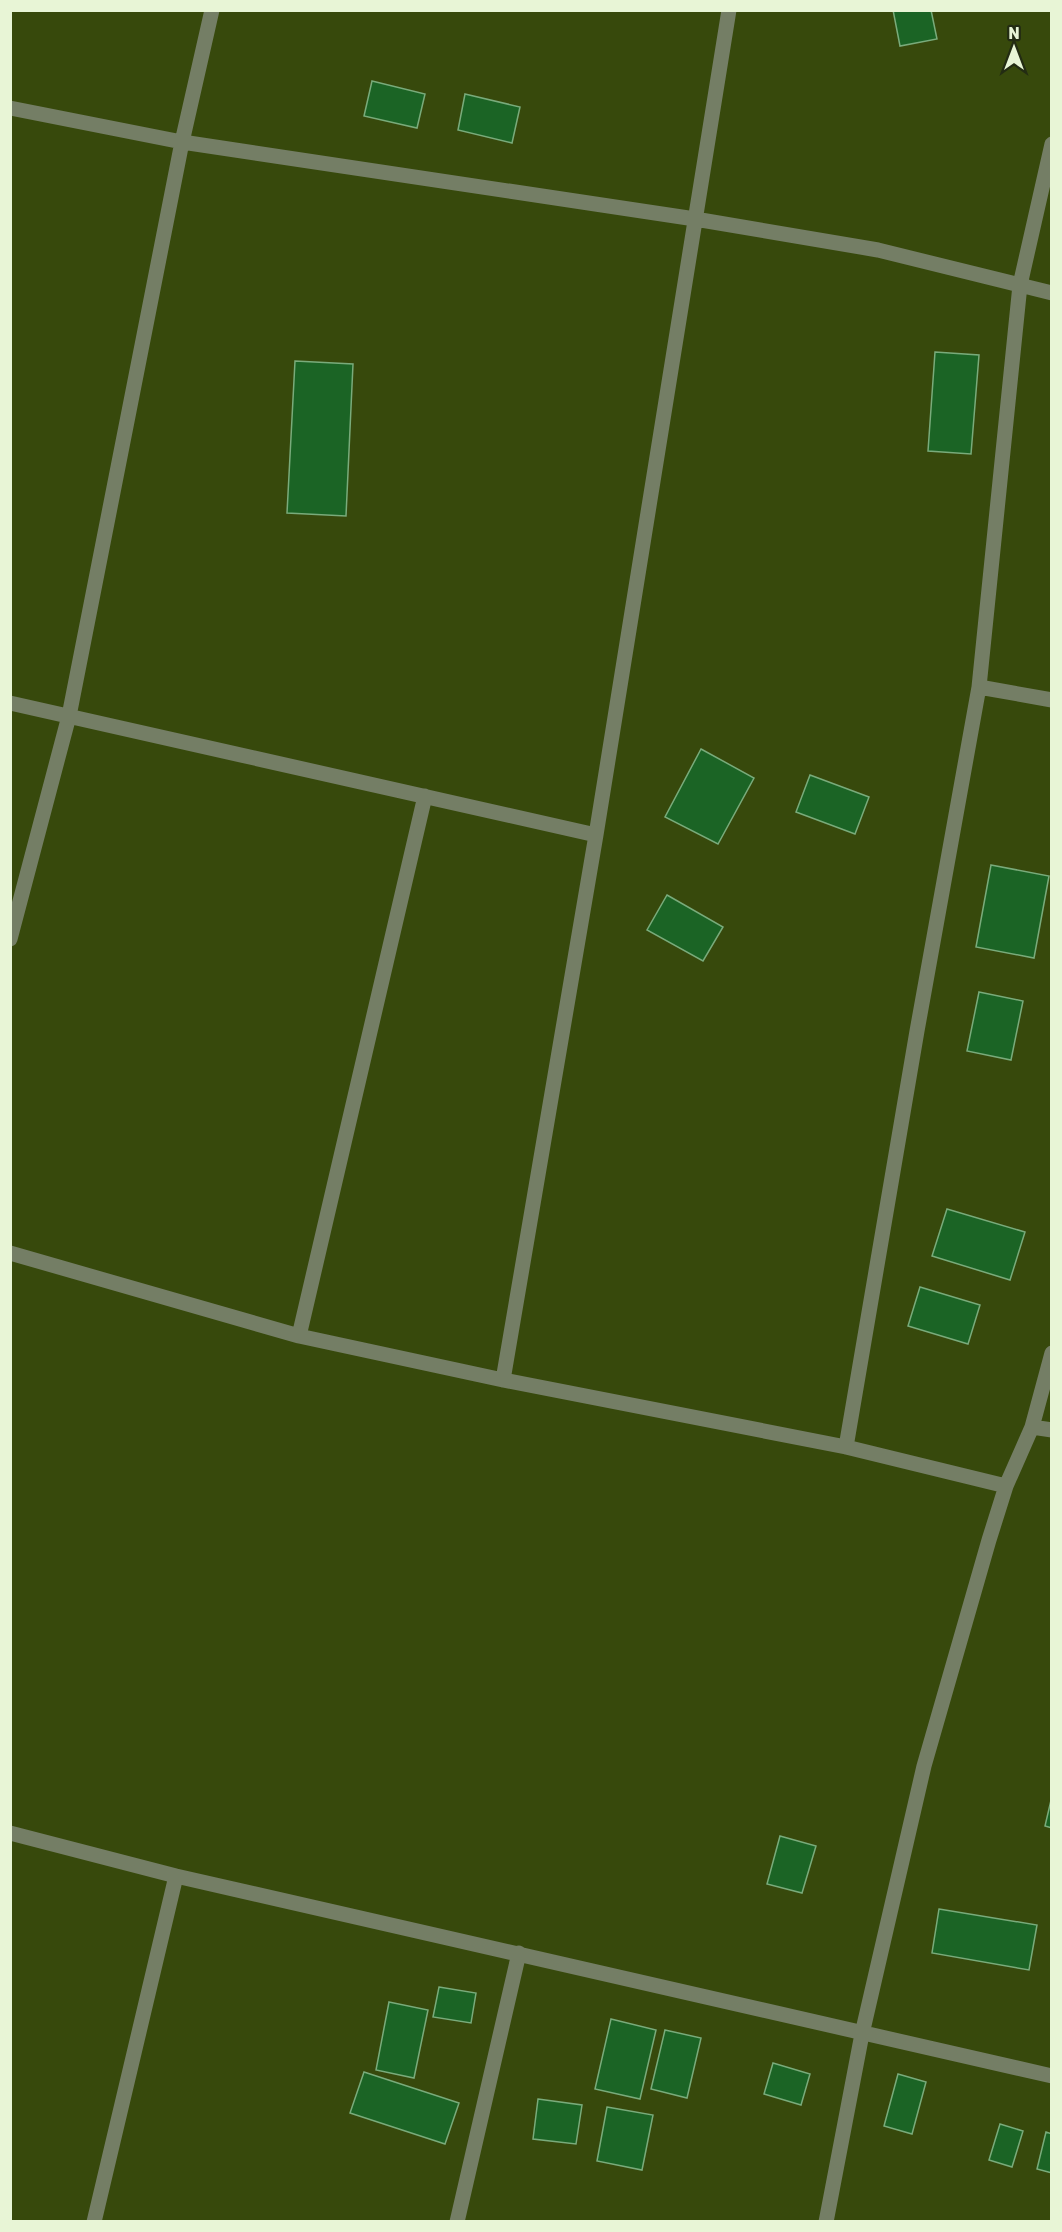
<svg xmlns="http://www.w3.org/2000/svg" width="1062" height="2232" viewBox="0 0 1062 2232" font-family="Rubik,sans-serif">
<style>
.building{fill:#1b6425;stroke:#79ab7b;stroke-width:1.5}
.lines{fill:none;stroke-linecap:round;stroke-linejoin:round}
.minor{stroke:#747e65;stroke-width:15}
</style>
<rect width="100%" height="100%" fill="#37490c"/>
<path class="building" d="M893,10H931L937,39L900,46Z
M372,81L425,94L417,128L364,116Z
M465,94L520,107L512,143L458,130Z
M935,352L979,355L971,454L928,451Z
M295,361L353,364L346,516L287,513Z
M701,749L754,778L718,844L665,817Z
M810,775L869,797L855,834L796,812Z
M991,865L1049,876L1034,958L976,947Z
M667,895L723,927L703,961L647,930Z
M979,992L1023,1001L1011,1060L967,1051Z
M947,1209L1025,1232L1010,1280L932,1256Z
M920,1287L980,1305L968,1344L908,1326Z
M1052,1796V1828L1045,1826Z
M780,1836L816,1846L802,1893L767,1884Z
M939,1909L1037,1925L1029,1970L932,1953Z
M439,1987L476,1993L471,2023L433,2017Z
M389,2002L428,2010L414,2078L376,2070Z
M611,2019L656,2030L640,2099L595,2089Z
M665,2030L701,2038L687,2098L651,2089Z
M773,2063L810,2074L801,2105L764,2094Z
M364,2072L459,2103L445,2144L350,2113Z
M898,2074L926,2082L912,2134L884,2126Z
M538,2099L582,2105L576,2144L533,2139Z
M607,2107L653,2115L642,2170L597,2161Z
M1000,2124L1023,2131L1012,2167L989,2160Z
M1046,2132L1052,2134V2173L1037,2169Z"/>
<g class="lines">
<path class="minor" d="M10,108L182,142L695,219L878,250L1052,293
M979,687L1052,700
M10,703L596,835
M10,939L69,716L182,142L212,10
M10,1253L299,1336L503,1380L846,1447L1006,1486
M299,1336L425,796
M503,1380L596,835L729,10
M1032,1427L1052,1430
M846,1447L917,1031L979,687L1020,285L1052,144
M10,1833L176,1876L1052,2076
M94,2222L176,1876
M457,2222L519,1953
M826,2222L862,2034L924,1766L989,1540L1006,1486L1032,1427L1052,1353"/>
</g>
<rect width="1062" height="2232" fill="none" stroke="#e8f5d6" stroke-width="24"/>
<g transform="translate(1014 48)" stroke="#232c13" stroke-width="4.5" paint-order="stroke">
<path d="M0-4.5L10 22L0 15L-10 22Z" fill="#e8f5d6"/>
<text y="-9" font-size="16" font-weight="bold" text-anchor="middle" fill="#e8f5d6">N</text>
</g>
</svg>
